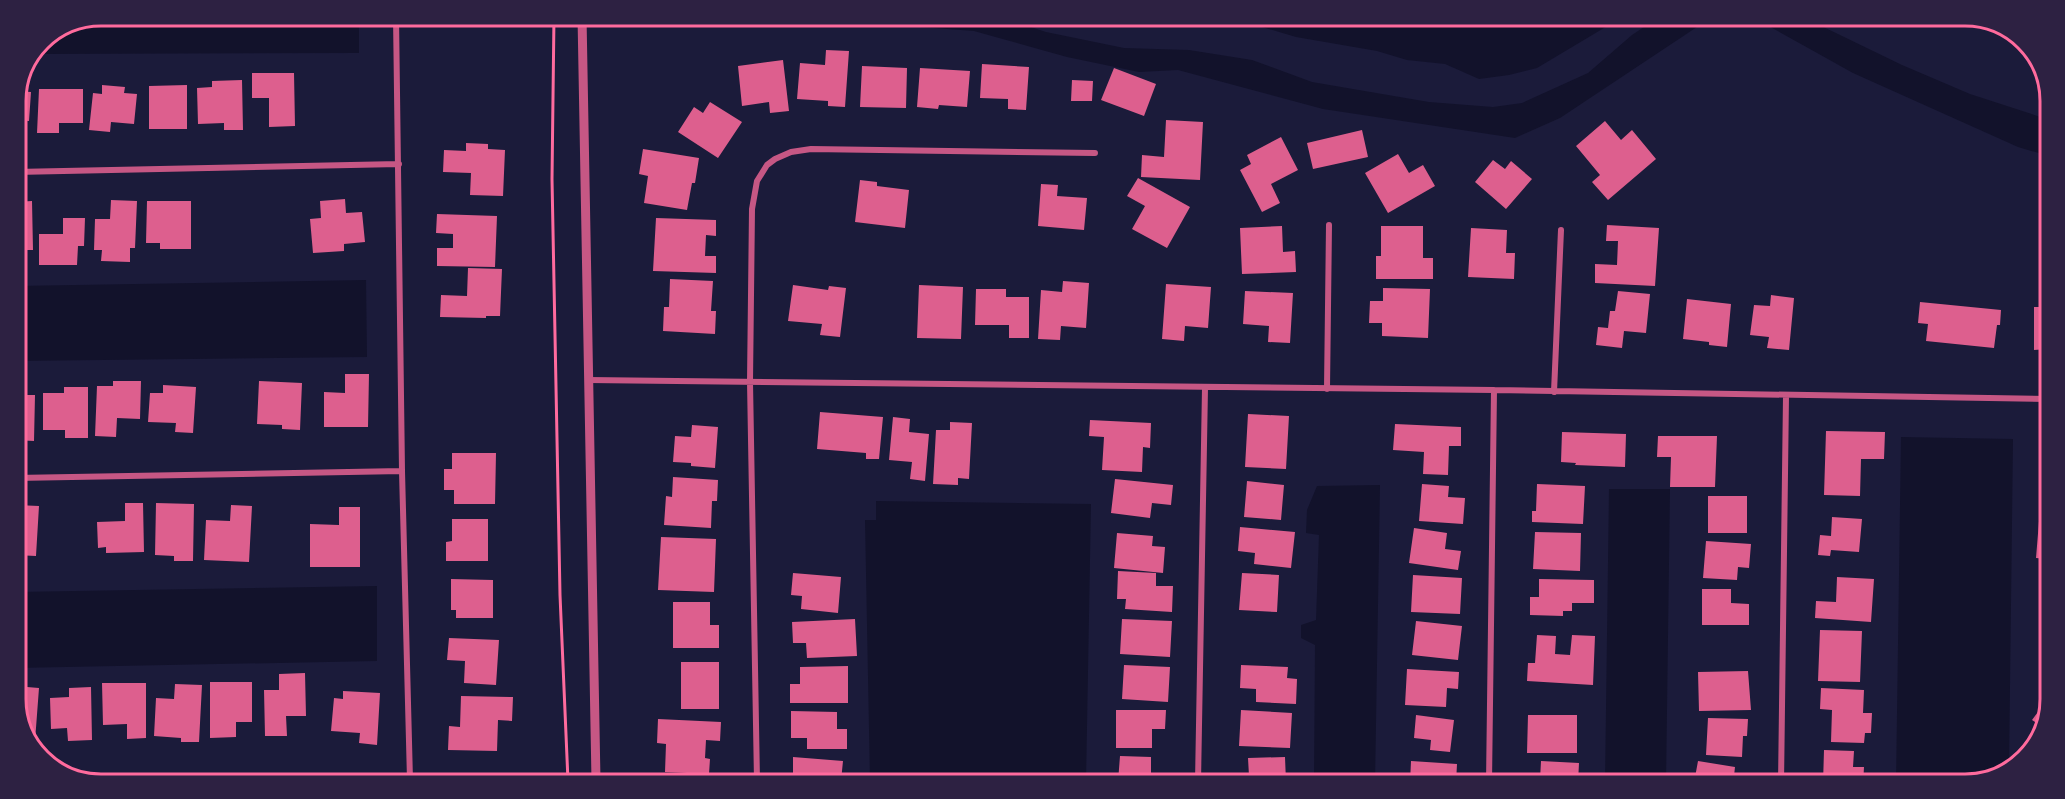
<svg xmlns="http://www.w3.org/2000/svg" width="2065" height="799" viewBox="0 0 2065 799" font-family="'Nunito Sans',sans-serif">
<style>
.water{fill:#12122b}
.building{fill:#dd5f8e}
.lines{fill:none;stroke-linecap:round;stroke-linejoin:round}
.path{stroke:#ff6b9d;stroke-width:3}
.minor{stroke:#c65784;stroke-width:6}
.tertiary{stroke:#c65784;stroke-width:9}
.rim{fill:none;stroke:#ff6b9d;stroke-width:3}
</style>
<rect width="100%" height="100%" fill="#1b1b3a"/>
<path class="water" d="M100,15L359,16V53L34,54L40,40Z
M836,17H1001L1046,32L1124,48L1189,50L1252,60L1312,82L1429,102L1493,107L1522,103L1588,73L1632,35L1656,19H1709L1560,118L1515,138L1323,109L1178,70L1139,72L1067,57L974,31L841,21Z
M1214,18L1619,19L1537,68L1509,75L1479,79L1445,64L1407,60L1377,51L1296,37L1262,27L1229,23Z
M1756,19H1807L1902,65L1970,94L2050,120L2049,156L2018,147L1853,73Z
M366,280L367,357L15,361V286Z
M1901,437L2013,439L2009,769L1965,784H1896Z
M1380,485L1375,783L1314,782L1315,645L1301,638V625L1316,620L1319,535L1306,533L1307,510L1317,486Z
M1609,489H1670L1666,783H1605Z
M876,501L1091,504L1086,782L870,781L865,520H876Z
M377,586V661L15,668V592Z"/>
<path class="building" d="M826,50L849,51L845,107L828,106V101L797,99L800,63L825,65Z
M783,60L789,111L770,113L769,102L742,106L738,66Z
M982,64L1029,67L1026,110L1008,109V99L980,98Z
M862,66L907,68L906,108L860,107Z
M920,68L970,71L967,107L939,105L938,109L917,107Z
M1114,68L1156,84L1144,116L1101,100Z
M252,73H294L295,126L269,127V98H252Z
M242,80L243,130H224V123L198,124L197,88L212,87V81Z
M1072,80L1093,81L1092,101H1071Z
M102,85L125,87L124,93L137,94L134,124L111,122L110,132L89,130L93,93L102,94Z
M187,85V129H149V86Z
M39,89H83V123H59V133H37Z
M17,91L31,92L29,121L15,120V95Z
M710,102L742,122L718,158L678,132L694,107L703,113Z
M1166,120L1203,122L1200,180L1141,177L1142,155L1164,157Z
M1605,121L1621,140L1632,130L1656,159L1608,200L1592,182L1600,175L1576,146Z
M1362,130L1368,157L1313,169L1307,143Z
M1281,137L1298,170L1271,184L1280,203L1262,212L1240,170L1251,164L1247,155Z
M466,143L488,144V149L505,150L503,196L470,195L471,173L443,172L444,150L466,151Z
M643,149L699,158L695,183H692L687,210L644,203L648,176L639,174Z
M1398,154L1409,173L1423,165L1435,186L1388,213L1365,173Z
M1493,160L1505,169L1511,161L1532,179L1506,209L1475,182Z
M1138,178L1190,207L1167,248L1132,229L1145,206L1127,196Z
M860,180L877,182V186L909,190L905,228L855,222Z
M1041,184L1058,185L1057,196L1087,198L1084,230L1038,226Z
M345,199L346,213L362,212L365,242L344,244V251L313,253L310,219L321,218L320,201Z
M111,200L137,201L135,248H130V262L101,261L102,250H94L95,219H110Z
M32,201L33,250H15V202Z
M147,201H191V249H160V243H146Z
M437,214L497,216L495,267L437,266V248H453V234L436,233Z
M63,218H85L84,246H78L77,265H39V234H63Z
M656,218L716,220V236L706,235L705,256H716V273L653,271Z
M1607,225L1659,228L1655,286L1595,283V264L1617,265L1618,241H1606Z
M1282,226L1283,252L1295,251L1296,272L1242,274L1240,228Z
M1381,226H1423V258H1433V279H1376V256H1381Z
M1471,228L1507,230L1506,253H1515L1514,279L1468,277Z
M468,268L502,269L500,316H486V318L440,317L441,295L467,296Z
M670,279L713,281L711,311H716L715,334L663,331L664,307H669Z
M1063,281L1089,283L1086,328L1061,326L1060,340L1038,339L1041,290L1062,292Z
M1166,284L1211,287L1208,328L1185,326L1184,341L1162,339Z
M793,285L828,290L829,286L846,288L840,337L820,335L822,324L788,321Z
M919,285L963,287L961,339L917,338Z
M1383,288L1430,289L1428,338L1382,336V323H1369L1370,301H1383Z
M976,289H1006V297H1029V338H1009V325H975Z
M1245,291L1293,293L1290,343L1268,342L1269,326L1243,324Z
M1618,291L1650,294L1646,333L1624,331L1622,348L1596,345L1598,327L1608,328L1610,311H1615Z
M1771,295L1794,298L1789,350L1767,348L1769,337L1750,335L1754,305L1770,306Z
M1687,299L1731,304L1727,347L1709,345V342L1683,339Z
M1920,302L2001,310L2000,325H1997L1994,348L1926,341L1928,324L1918,323Z
M2034,307H2048V349L2034,350Z
M345,374H369L368,427H324V392L345,393Z
M113,381H141L140,419L117,418L116,437L95,436L97,386H113Z
M259,381L302,383L300,430L282,429V425L257,424Z
M163,385L196,387L193,433L175,432L176,423L148,422L150,393H163Z
M64,387H88V438H65V430H43V393H64Z
M15,395H35L34,441L15,440Z
M820,412L883,417L879,459H866V453L817,449Z
M1248,414L1289,416L1286,469L1245,467Z
M893,417L910,419L909,432L929,434L925,481L910,479L912,462L889,460Z
M1090,420L1151,423L1150,448L1143,447L1142,472L1102,470L1104,437L1089,436Z
M950,422L972,423L969,479L958,478V485L933,484L936,430H950Z
M1395,424L1461,427V446H1449L1448,475L1423,474L1424,452L1393,450Z
M692,425L718,427L715,468L691,466V463L673,462L675,436L691,437Z
M1826,431L1885,432L1884,459H1861L1860,496L1824,495Z
M1562,432L1626,434L1625,467L1575,465L1576,463L1561,462Z
M2042,432L2047,433V458L2040,457Z
M1658,436H1717L1715,487H1670L1671,457H1657Z
M452,453H496L495,504H454V490H444V469H452Z
M673,477L718,480L717,501H712L711,528L664,525L666,496L672,497Z
M1115,479L1173,485L1171,505L1152,503L1150,518L1111,513Z
M1247,481L1284,485L1281,520L1244,517Z
M1422,484L1449,486L1448,497L1465,498L1463,524L1419,521Z
M1537,484L1585,486L1583,524L1532,522V511H1536Z
M1708,496H1747V533H1708Z
M125,503H143L144,552L106,553V547L98,548L97,522L125,521Z
M156,503L194,504L193,561H174V556L155,555Z
M16,505L39,506L36,556L15,555Z
M231,505L252,506L249,562L204,560L206,520L230,521Z
M339,507H360V567H310V524L339,525Z
M2040,509H2047V559L2036,558Z
M1832,517L1862,519L1859,552L1831,550L1830,556L1818,555L1820,535L1831,536Z
M452,519H488V561H446V542L452,541Z
M1240,527L1295,532L1291,568L1254,564L1255,553L1238,551Z
M1414,528L1447,533L1445,549L1461,551L1458,570L1409,563Z
M1535,532L1581,533L1580,571L1533,569Z
M1117,533L1153,536L1152,546L1165,547L1163,573L1114,568Z
M661,537L716,539L714,592L658,590Z
M1706,541L1751,544L1749,568L1738,567L1737,580L1703,578Z
M1118,571L1156,573V586H1173L1172,612L1125,609L1126,599H1117Z
M793,573L841,577L838,613L801,609L802,596L791,595Z
M1242,573L1279,575L1277,612L1239,610Z
M1413,575L1462,578L1460,614L1411,612Z
M1837,577L1874,579L1871,622L1815,618L1816,601L1836,602Z
M451,579L493,580V618H456V610H451Z
M1539,579L1594,580V603H1572V611H1563V616L1530,615V597H1539Z
M1702,589H1731V603L1749,604V625H1702Z
M673,602H710V625H719V648H673Z
M855,619L857,656L807,658L806,643H793L792,622Z
M1122,619L1172,621L1170,657L1120,654Z
M1416,621L1462,626L1458,660L1412,655Z
M1820,630L1862,631L1860,682L1818,681Z
M1537,635L1556,636L1555,654L1570,655L1572,635L1595,636L1593,685L1527,681L1528,663H1535Z
M449,638L499,640L496,685L464,683L465,661L447,660Z
M681,662H719V709H681Z
M1124,665L1170,667L1168,702L1122,699Z
M1241,665L1288,667L1287,678L1297,679L1296,704L1256,702V689L1240,688Z
M848,666V703H790V684H800V667Z
M1407,669L1459,672L1458,689L1447,688L1446,707L1405,705Z
M1748,671L1751,710L1699,711L1698,672Z
M305,673L306,716H286L287,736H265L264,690H279V674Z
M210,682H252V722H236V737L210,738Z
M102,683H146V738L127,739V724L103,725Z
M175,684L202,685L199,742H181V738L154,736L156,698L174,699Z
M15,686L39,688L35,741H29L15,705Z
M91,687L92,740L68,741L67,728L51,729L50,698L69,697V688Z
M1821,688L1864,690L1863,713H1872L1871,733H1865L1864,743L1831,742L1832,710L1820,709Z
M343,691L380,693L377,745L359,743L360,733L331,731L334,698L343,699Z
M461,696L513,697L512,721L498,720L497,751L448,750L449,726L460,727Z
M2046,701L2045,726L2044,728L2032,720Z
M1116,710H1166L1165,729H1152V748H1116Z
M1241,710L1292,713L1290,748L1239,746Z
M791,711L837,712V729H847V749H807V738H791Z
M1416,715L1454,720L1450,752L1430,750L1431,740L1414,738Z
M1528,715H1577V753H1527Z
M1708,718L1748,719L1747,736H1743L1742,757L1706,755Z
M658,719L721,722L720,741L706,740L705,758L710,759L709,774L665,772L666,744L657,743Z
M1824,750L1854,751L1853,767H1864L1863,784H1823Z
M1120,756L1151,757V774L1167,775L1166,782H1118Z
M793,757L843,761L841,781H793Z
M1285,757L1286,782H1240V776H1249L1248,758Z
M1411,761L1457,764L1456,783H1410Z
M1541,761L1579,763L1578,783H1527V779L1540,780Z
M1698,761L1735,767L1734,776L1753,779L1752,783H1694Z"/>
<g class="lines">
<path class="path" d="M554,16L552,179L560,595L568,781"/>
<path class="minor" d="M396,16L402,471L410,780
M15,172L399,164
M588,380L1494,390L2048,399
M1327,389L1329,225
M1554,392L1561,230
M15,478L402,471
M201,780L410,776
M757,781L750,382L752,209L757,181L767,165L775,159L791,152L811,149L1095,153
M1198,782L1205,388
M1489,783L1494,390
M1781,784L1786,396"/>
<path class="tertiary" d="M582,16L596,781"/>
</g>
<path d="M0 0H2065V799H0ZM101 26H1965A75 75 0 0 1 2040 101V699A75 75 0 0 1 1965 774H101A75 75 0 0 1 26 699V101A75 75 0 0 1 101 26Z" fill="#2d2142" fill-rule="evenodd"/>
<path class="rim" d="M101 26H1965A75 75 0 0 1 2040 101V699A75 75 0 0 1 1965 774H101A75 75 0 0 1 26 699V101A75 75 0 0 1 101 26Z"/>
</svg>
